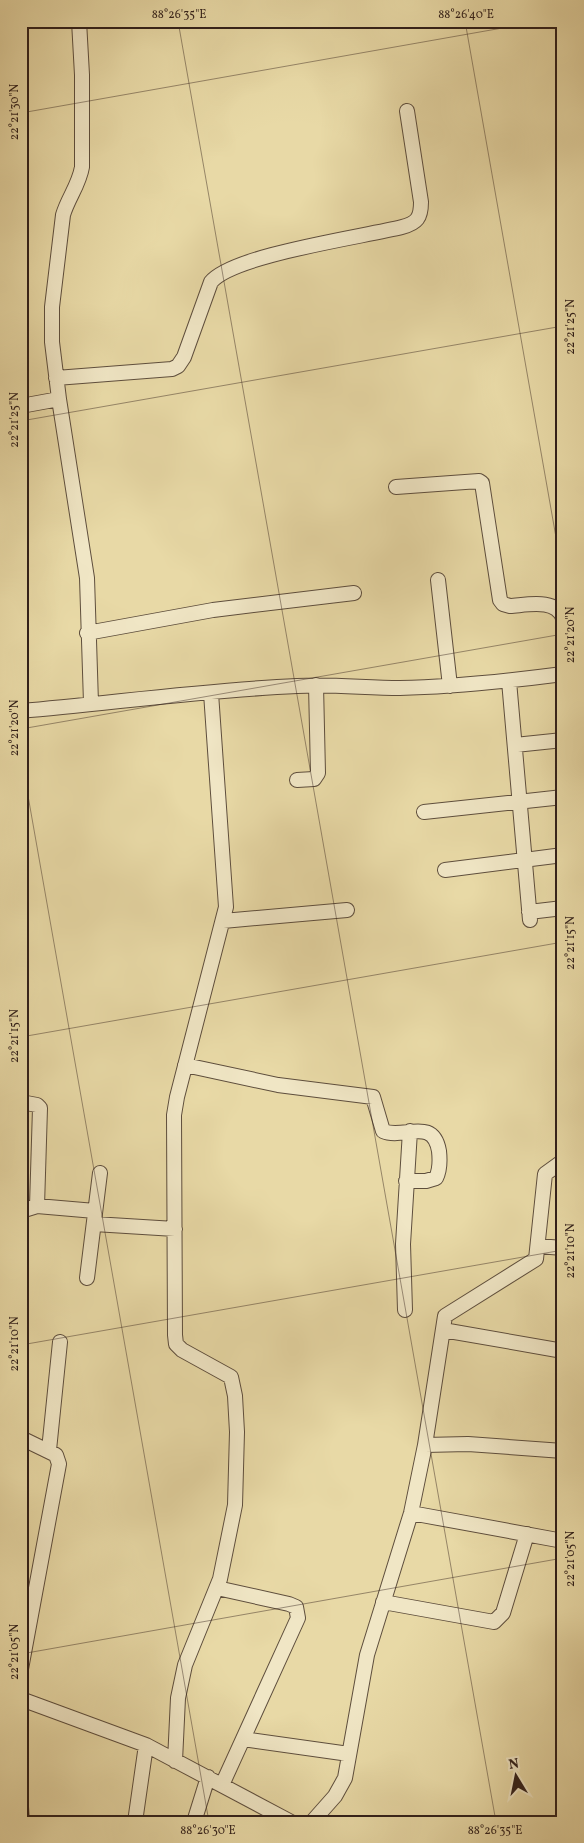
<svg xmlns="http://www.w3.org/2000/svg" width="584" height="1843" viewBox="0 0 584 1843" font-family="Vollkorn,serif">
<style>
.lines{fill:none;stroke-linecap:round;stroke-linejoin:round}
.minor-casing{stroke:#5e4e3d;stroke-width:16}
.minor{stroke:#f0e6c5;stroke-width:14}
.ticks{fill:none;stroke:#301f1a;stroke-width:1;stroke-opacity:0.45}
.neatline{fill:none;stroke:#301f1a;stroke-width:2}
.ticks-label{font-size:12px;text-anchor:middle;fill:#301f1a}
</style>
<rect width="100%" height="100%" fill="#e8d9a6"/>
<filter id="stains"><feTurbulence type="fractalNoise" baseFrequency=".004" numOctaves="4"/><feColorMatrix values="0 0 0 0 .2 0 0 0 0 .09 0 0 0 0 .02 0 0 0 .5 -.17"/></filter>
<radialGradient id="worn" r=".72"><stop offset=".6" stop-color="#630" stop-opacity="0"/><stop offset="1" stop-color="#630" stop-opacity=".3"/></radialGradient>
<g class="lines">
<defs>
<path id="minor" d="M79,21L82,75V167C79,185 68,198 63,215L52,307V342L59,399L87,578L91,703
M56,378L172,369L178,366L184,357L211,282C233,255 362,237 402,227C417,223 421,218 421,202L407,111
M21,406L59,399
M396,487L479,481L482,483L500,600L503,604L510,606C527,605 556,598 563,618
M438,580L450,686
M87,633L213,610L354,593
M509,681L530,920
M21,711C113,703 205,690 297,686C332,684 366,688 400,688C454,687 509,681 563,674
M515,745L563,740
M297,780L314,779L318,773L316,685
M424,812L563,797
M445,870L563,855
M529,912L563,908
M223,921L347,910
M185,1065L278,1085L373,1097L383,1131C403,1140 433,1116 439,1151C440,1160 440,1170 436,1178L426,1181H406
M21,1102L37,1105L40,1108L37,1206
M21,1211L37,1206L95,1211
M94,1224L175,1229
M538,1246L563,1248
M87,1278L100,1173
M405,1310L403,1244L410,1131
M443,1330L563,1351
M21,1438L56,1455L59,1464L21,1669
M425,1445L445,1316L536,1259L545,1174L563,1161
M49,1450L60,1342
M411,1513L563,1541
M217,1588L289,1604L296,1607L298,1618L222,1785
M383,1602L494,1622L503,1613L527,1534
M21,1699L146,1745L291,1822
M243,1739L349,1754
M175,1761L178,1698L185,1665L220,1579L235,1505L237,1432L235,1396L231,1377L182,1350L176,1344L175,1335L174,1115L177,1097L226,907L211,693
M21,1807L22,1822
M135,1822L146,1745
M194,1822L208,1777
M312,1822L335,1796L345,1778L367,1655L411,1513L425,1445L468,1444L563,1451"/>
</defs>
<use href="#minor" class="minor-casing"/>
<use href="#minor" class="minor"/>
</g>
<path class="ticks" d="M178,21L496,1822M465,21L563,577M21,113L542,21M21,421L563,326M21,729L563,634M21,756L209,1822M21,1037L563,942M21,1345L563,1250M21,1654L563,1558"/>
<rect width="584" height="1843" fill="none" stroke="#e8d9a6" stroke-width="55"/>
<g transform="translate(516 1776) rotate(350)" stroke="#f0e6c5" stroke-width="4" paint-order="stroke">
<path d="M0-4L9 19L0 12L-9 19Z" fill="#301f1a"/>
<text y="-8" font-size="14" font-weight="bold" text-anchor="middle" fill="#301f1a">N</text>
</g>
<rect x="28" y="28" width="528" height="1788" class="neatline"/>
<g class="ticks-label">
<text x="179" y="18">88°26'35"E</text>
<text x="466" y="18">88°26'40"E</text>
<text transform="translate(14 112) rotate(-90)" y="4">22°21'30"N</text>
<text transform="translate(570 327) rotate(-90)" y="4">22°21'25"N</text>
<text transform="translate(14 420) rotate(-90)" y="4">22°21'25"N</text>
<text transform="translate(570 635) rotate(-90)" y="4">22°21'20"N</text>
<text transform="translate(14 728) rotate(-90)" y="4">22°21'20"N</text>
<text transform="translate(570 943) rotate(-90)" y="4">22°21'15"N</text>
<text transform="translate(14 1036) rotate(-90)" y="4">22°21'15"N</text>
<text transform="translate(570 1251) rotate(-90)" y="4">22°21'10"N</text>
<text transform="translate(14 1344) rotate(-90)" y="4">22°21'10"N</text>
<text transform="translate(570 1559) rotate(-90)" y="4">22°21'05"N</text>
<text transform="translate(14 1652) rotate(-90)" y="4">22°21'05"N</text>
<text x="208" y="1834">88°26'30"E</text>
<text x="495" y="1834">88°26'35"E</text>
</g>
<rect width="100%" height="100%" filter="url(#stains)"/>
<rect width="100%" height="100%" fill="url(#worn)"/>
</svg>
